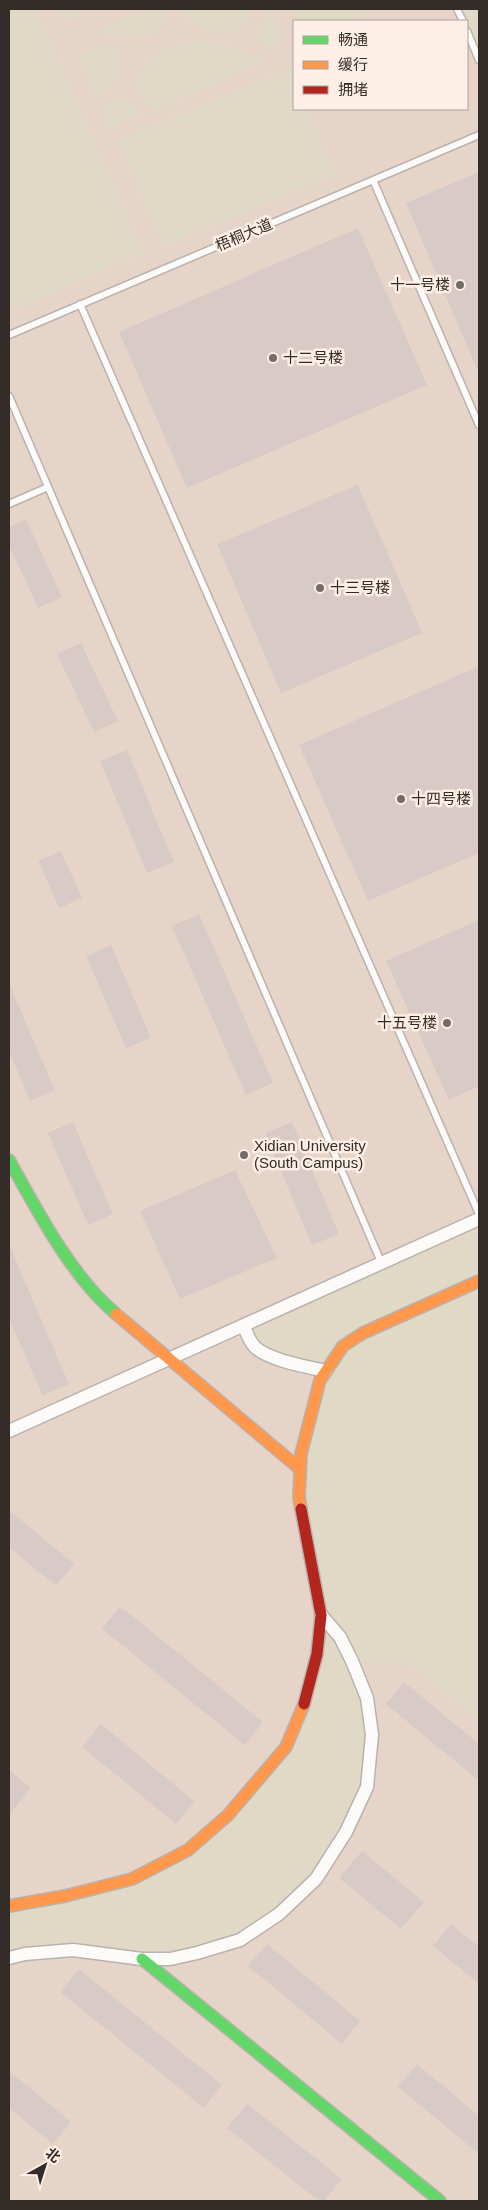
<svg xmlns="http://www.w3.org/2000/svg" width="488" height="2210" viewBox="0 0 488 2210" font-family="Helvetica,'Noto Sans SC',sans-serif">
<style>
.built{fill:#e7d4c9;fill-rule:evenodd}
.green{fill:#e0d9c6}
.building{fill:#d8cbc7}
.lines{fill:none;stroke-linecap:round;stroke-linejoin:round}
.lane-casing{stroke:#bab2ad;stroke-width:9}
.street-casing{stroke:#bab2ad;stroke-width:15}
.fast-casing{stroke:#bab2ad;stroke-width:14}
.slow-casing{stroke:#bab2ad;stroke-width:14}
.jam-casing{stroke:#bab2ad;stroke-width:14}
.lane{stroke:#fcfbfa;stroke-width:6}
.street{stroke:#fcfbfa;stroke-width:12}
.fast{stroke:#63d668;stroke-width:11}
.slow{stroke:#ff974d;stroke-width:11}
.jam{stroke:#b3261e;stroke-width:11}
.poi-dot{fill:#746c67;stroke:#fdefe6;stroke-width:2}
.labels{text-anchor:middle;stroke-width:5;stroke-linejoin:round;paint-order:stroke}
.street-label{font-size:15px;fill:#332c28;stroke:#fdefe6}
.poi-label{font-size:15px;fill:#332c28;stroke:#fdefe6;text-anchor:start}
</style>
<rect width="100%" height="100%" fill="#ede2dc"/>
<path class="built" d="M9,9H479V2201H9ZM294,21H467V109H294Z"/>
<path class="green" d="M9,9H36L144,253L11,311L9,305Z
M59,9H94L64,21Z
M151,9H164C168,45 119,41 98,30Z
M176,9H251C250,14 248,21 245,24C227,45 192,23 176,9Z
M268,9H272L283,36L273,46L263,44C257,31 260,21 268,9Z
M292,9H382L352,21H297Z
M458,9H479V57L467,28V21H464Z
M203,41C226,43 244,50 263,62L154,110L143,102L136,84C146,52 171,43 203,41Z
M106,46L117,49C128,72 112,87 96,101L78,56L94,47Z
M290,68L294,77V109H308L336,174L164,247L118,141Z
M117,99L130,103L142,115L107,128L101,111Z
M479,1219V1720L413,1666L353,1661L368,1704L367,1787L316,1879L240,1940L142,1959L73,1950L9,1960V1907L132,1879L228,1815L302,1710L321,1615L299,1497L326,1371L271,1356L244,1326Z"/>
<path class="building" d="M479,172V374L406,203Z
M358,228L427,385L187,488L119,332Z
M358,485L422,633L281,693L217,544Z
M26,519L62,597L38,608L9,545V527Z
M81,643L118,721L94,732L57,654Z
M479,666V853L368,901L299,745Z
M127,750L174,862L147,873L100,761Z
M61,851L82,898L59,908L38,861Z
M199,914L273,1083L246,1095L172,926Z
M479,920V1086L449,1100L386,961Z
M111,945L151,1038L126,1048L86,956Z
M9,983L55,1090L30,1101L9,1051Z
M73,1122L113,1214L88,1225L48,1133Z
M292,1122L339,1234L312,1245L265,1133Z
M235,1170L277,1258L180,1299L140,1211Z
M9,1244L69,1384L42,1395L9,1318Z
M9,1510L74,1564L56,1586L9,1547Z
M120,1606L263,1722L245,1745L102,1629Z
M404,1682L479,1744V1781L386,1704Z
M101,1724L194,1801L176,1824L82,1747Z
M9,1770L31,1788L9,1815Z
M362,1851L424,1902L401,1929L339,1878Z
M451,1924L479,1947V1984L433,1946Z
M267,1944L360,2021L342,2044L248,1966Z
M79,1969L222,2085L204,2108L60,1992Z
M417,2064L479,2116V2154L398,2087Z
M9,2071L71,2122L53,2144L9,2108Z
M247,2104L342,2179L324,2201H319L227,2128Z"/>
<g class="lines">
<defs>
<path id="lane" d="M457,9L463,21
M467,31L479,60
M373,180L479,425
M80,304L479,1214
M9,335L479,135
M9,396L381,1262
M9,504L48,487"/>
<path id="street" d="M244,1326C247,1334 249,1341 255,1347C268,1360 308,1367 326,1371
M9,1431L479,1219
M9,1958L25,1954L73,1950L142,1959H170L197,1953L240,1940L279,1914L316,1879L346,1832L367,1787L372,1735L367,1698L352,1661L340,1637L321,1615"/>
<path id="fast" d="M9,1160C38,1212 71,1276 116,1314
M142,1959L440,2201"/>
<path id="slow" d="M116,1314L300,1469
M301,1509L299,1497L301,1454L320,1380L343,1346L363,1333L479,1281
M9,1906L65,1896L132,1879L188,1850L228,1815L286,1747L304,1704"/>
<path id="jam" d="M301,1509L321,1615L317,1654L304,1704"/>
</defs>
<use href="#lane" class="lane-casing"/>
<use href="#street" class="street-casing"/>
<use href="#fast" class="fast-casing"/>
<use href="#slow" class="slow-casing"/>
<use href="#jam" class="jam-casing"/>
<use href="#lane" class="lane"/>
<use href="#street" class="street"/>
<use href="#fast" class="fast"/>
<use href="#slow" class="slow"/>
<use href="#jam" class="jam"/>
</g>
<g class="poi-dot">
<circle cx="460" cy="285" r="5"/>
<circle cx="273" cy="358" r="5"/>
<circle cx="320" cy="588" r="5"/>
<circle cx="401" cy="799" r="5"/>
<circle cx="447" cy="1023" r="5"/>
<circle cx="244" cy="1155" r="5"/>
</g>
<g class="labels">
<g class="street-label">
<text transform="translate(244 235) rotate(-23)" y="5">梧桐大道</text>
</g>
<g class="poi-label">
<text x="450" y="290" text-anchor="end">十一号楼</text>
<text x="283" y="363">十二号楼</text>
<text x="330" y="593">十三号楼</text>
<text x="411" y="804">十四号楼</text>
<text x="437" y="1028" text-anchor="end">十五号楼</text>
<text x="254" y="1151">Xidian University<tspan x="254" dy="17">(South Campus)</tspan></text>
</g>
</g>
<rect width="488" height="2210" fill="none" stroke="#332c28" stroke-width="20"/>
<rect x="293" y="20" width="175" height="90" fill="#fdefe6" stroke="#aca19a"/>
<rect x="303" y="36" width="25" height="8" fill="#63d668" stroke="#aca19a"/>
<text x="338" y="45" font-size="15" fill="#332c28">畅通</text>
<rect x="303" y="61" width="25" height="8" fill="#ff974d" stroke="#aca19a"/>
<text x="338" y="70" font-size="15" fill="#332c28">缓行</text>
<rect x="303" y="86" width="25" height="8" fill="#b3261e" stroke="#aca19a"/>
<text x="338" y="95" font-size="15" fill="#332c28">拥堵</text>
<g transform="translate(45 2165) rotate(39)" stroke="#fdefe6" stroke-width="4" paint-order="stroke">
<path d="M0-4L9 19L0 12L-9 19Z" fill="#332c28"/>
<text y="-8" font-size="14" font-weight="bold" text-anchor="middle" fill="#332c28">北</text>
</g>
</svg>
